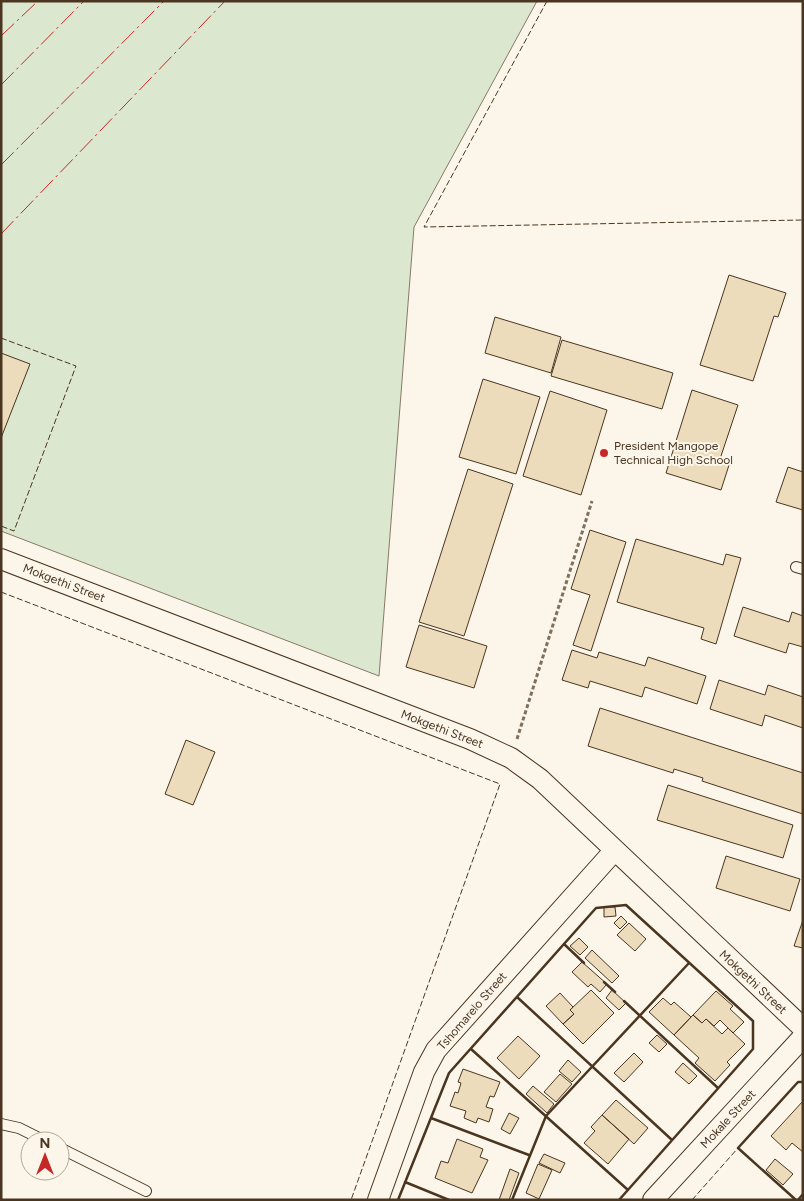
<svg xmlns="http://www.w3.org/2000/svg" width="804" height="1201" viewBox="0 0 804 1201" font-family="Figtree,sans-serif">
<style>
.green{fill:#dce7d0;stroke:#887966}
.building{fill:#ecdcbc;stroke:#4a3520}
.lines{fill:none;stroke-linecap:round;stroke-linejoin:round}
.lane-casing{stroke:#4a3520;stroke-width:12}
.street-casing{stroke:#4a3520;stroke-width:22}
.path{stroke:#7f6f5c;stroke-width:3;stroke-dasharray:4 2.5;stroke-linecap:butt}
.lane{stroke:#fbf6e9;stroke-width:10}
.street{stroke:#fbf6e9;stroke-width:20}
.fence{stroke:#4a3520;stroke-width:1;stroke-dasharray:6 2.5;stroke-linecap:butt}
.wall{stroke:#4a3520;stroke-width:2.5}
.power{stroke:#c62828;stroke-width:1;stroke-dasharray:18 4 2.5 4;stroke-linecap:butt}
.poi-dot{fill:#c62828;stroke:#fbf6e9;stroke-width:2}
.labels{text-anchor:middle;stroke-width:4;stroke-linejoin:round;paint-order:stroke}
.poi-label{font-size:12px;fill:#4a3520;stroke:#fbf6e9;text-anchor:start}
.street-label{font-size:12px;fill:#4a3520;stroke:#fbf6e9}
</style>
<rect width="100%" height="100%" fill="#fbf6e9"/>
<path class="green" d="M1,1H537L414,227L379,676L1,531Z"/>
<path class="building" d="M729,275L786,293L778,317L774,316L753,381L700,365Z
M495,317L561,337L551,373L485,353Z
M562,340L673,373L662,409L551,376Z
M1,353L30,364L1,438Z
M483,379L540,397L516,474L459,457Z
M692,390L738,405L720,459L730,462L721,490L666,473Z
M550,391L607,410L581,495L523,476Z
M788,467L803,472V510L776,502Z
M468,469L513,484L464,636L419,622Z
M590,530L626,542L591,651L573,645L590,595L571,589Z
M636,539L723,565L726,554L741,558L716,644L701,639L704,628L617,602Z
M743,607L789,622L792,612L803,616V647L789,643L786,653L734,636Z
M419,625L487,646L474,688L406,667Z
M572,650L597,658L599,652L645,666L648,657L706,676L697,704L645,687L642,697L590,681L588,688L562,680Z
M719,680L765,695L768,685L803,697V728L765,715L762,726L710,709Z
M600,708L803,773V814L702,781L703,778L674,769L673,773L588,746Z
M186,740L215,752L193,805L165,794Z
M668,785L793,825L783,858L657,820Z
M726,856L800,879L790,911L716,888Z
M604,907H615L616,916L604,917Z
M621,916L627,922L620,929L614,923Z
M803,920V948L794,946Z
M629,923L646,939L635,951L617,935Z
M579,938L588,947L580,955L570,946Z
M592,950L619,976L612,983L585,958Z
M582,962L607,984L600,992L591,984L588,987L572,972Z
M591,990L614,1013L583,1044L563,1024L574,1014L570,1010Z
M612,990L626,1003L619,1010L606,998Z
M716,991L733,1006L730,1009L744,1022L733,1033L720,1020L714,1026L706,1019L702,1023L693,1015Z
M560,993L573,1007L570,1010L574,1014L563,1024L546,1006Z
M663,998L671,1005L674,1002L691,1017L674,1035L649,1012Z
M693,1015L702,1023L706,1019L722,1034L728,1028L745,1044L727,1062L730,1065L715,1081L695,1063L699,1058L674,1035Z
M657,1035L667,1044L659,1052L649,1043Z
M518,1036L540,1056L519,1079L497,1058Z
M634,1053L643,1062L624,1082L614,1073Z
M568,1060L581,1072L572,1082L559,1071Z
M683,1063L697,1076L689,1084L675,1072Z
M463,1069L500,1082L494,1097L490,1096L486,1107L493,1109L489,1122L478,1118L476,1123L464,1118L466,1111L450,1106L455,1092L458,1093L461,1083L458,1082Z
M560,1074L572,1084L556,1102L544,1092Z
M533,1086L554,1104L547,1113L526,1094Z
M616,1100L648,1128L634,1144L602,1115Z
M803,1101V1152L792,1143L786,1150L771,1136Z
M509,1113L519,1118L510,1134L501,1129Z
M602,1115L629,1139L608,1164L584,1143L595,1131L591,1127Z
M457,1139L483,1149L480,1157L488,1160L472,1193L435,1178L441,1161L448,1163Z
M544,1154L565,1163L560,1173L539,1163Z
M775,1159L793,1174L783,1185L766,1170Z
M538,1164L552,1170L539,1199L526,1193Z
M510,1169L519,1173L509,1200H499Z"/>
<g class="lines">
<defs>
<path id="lane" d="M796,567L803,569
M1,1124L19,1128L45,1141
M60,1148L146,1191"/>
<path id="street" d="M1,559L470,739L511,758L540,779L803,1028
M378,1200L424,1072L436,1050L614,851
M653,1200L803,1037"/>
</defs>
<use href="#lane" class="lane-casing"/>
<use href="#street" class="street-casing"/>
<path class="path" d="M517,739L592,501"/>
<use href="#lane" class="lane"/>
<use href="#street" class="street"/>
<path class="fence" d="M547,1L424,227L803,220
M1,338L76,366L14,531L1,526
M1,592L500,784L351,1200
M692,1200L738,1148"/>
<path class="wall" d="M564,944L584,963
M604,982L615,992
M517,997L672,1140
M624,1001L718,1088
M471,1049L628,1190
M431,1118L529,1155
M405,1182L449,1200
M398,1200L449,1073L596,908L626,905L753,1021V1049L619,1200
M512,1200L546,1116L689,963
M796,1200L738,1148L798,1082H803
M798,1200L803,1194"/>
<path class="power" d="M1,36L38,1
M1,85L84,1
M1,165L164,1
M1,234L225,1"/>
</g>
<circle class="poi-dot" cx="604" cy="453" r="5"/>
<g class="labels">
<g class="poi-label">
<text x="614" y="450">President Mangope<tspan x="614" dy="14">Technical High School</tspan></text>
</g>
<g class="street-label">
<text transform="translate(64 583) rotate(21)" y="4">Mokgethi Street</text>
<text transform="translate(442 729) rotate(21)" y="4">Mokgethi Street</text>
<text transform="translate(753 982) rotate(43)" y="4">Mokgethi Street</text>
<text transform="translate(472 1011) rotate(-49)" y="4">Tshomarelo Street</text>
<text transform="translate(728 1119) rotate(-47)" y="4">Mokale Street</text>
</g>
</g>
<rect width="804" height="1201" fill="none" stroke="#4a3520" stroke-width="5"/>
<g transform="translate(45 1156)"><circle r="24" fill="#fbf6e9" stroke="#b4a999"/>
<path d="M0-4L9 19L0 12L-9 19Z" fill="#c62828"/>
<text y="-8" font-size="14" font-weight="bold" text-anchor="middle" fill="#4a3520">N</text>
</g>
</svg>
